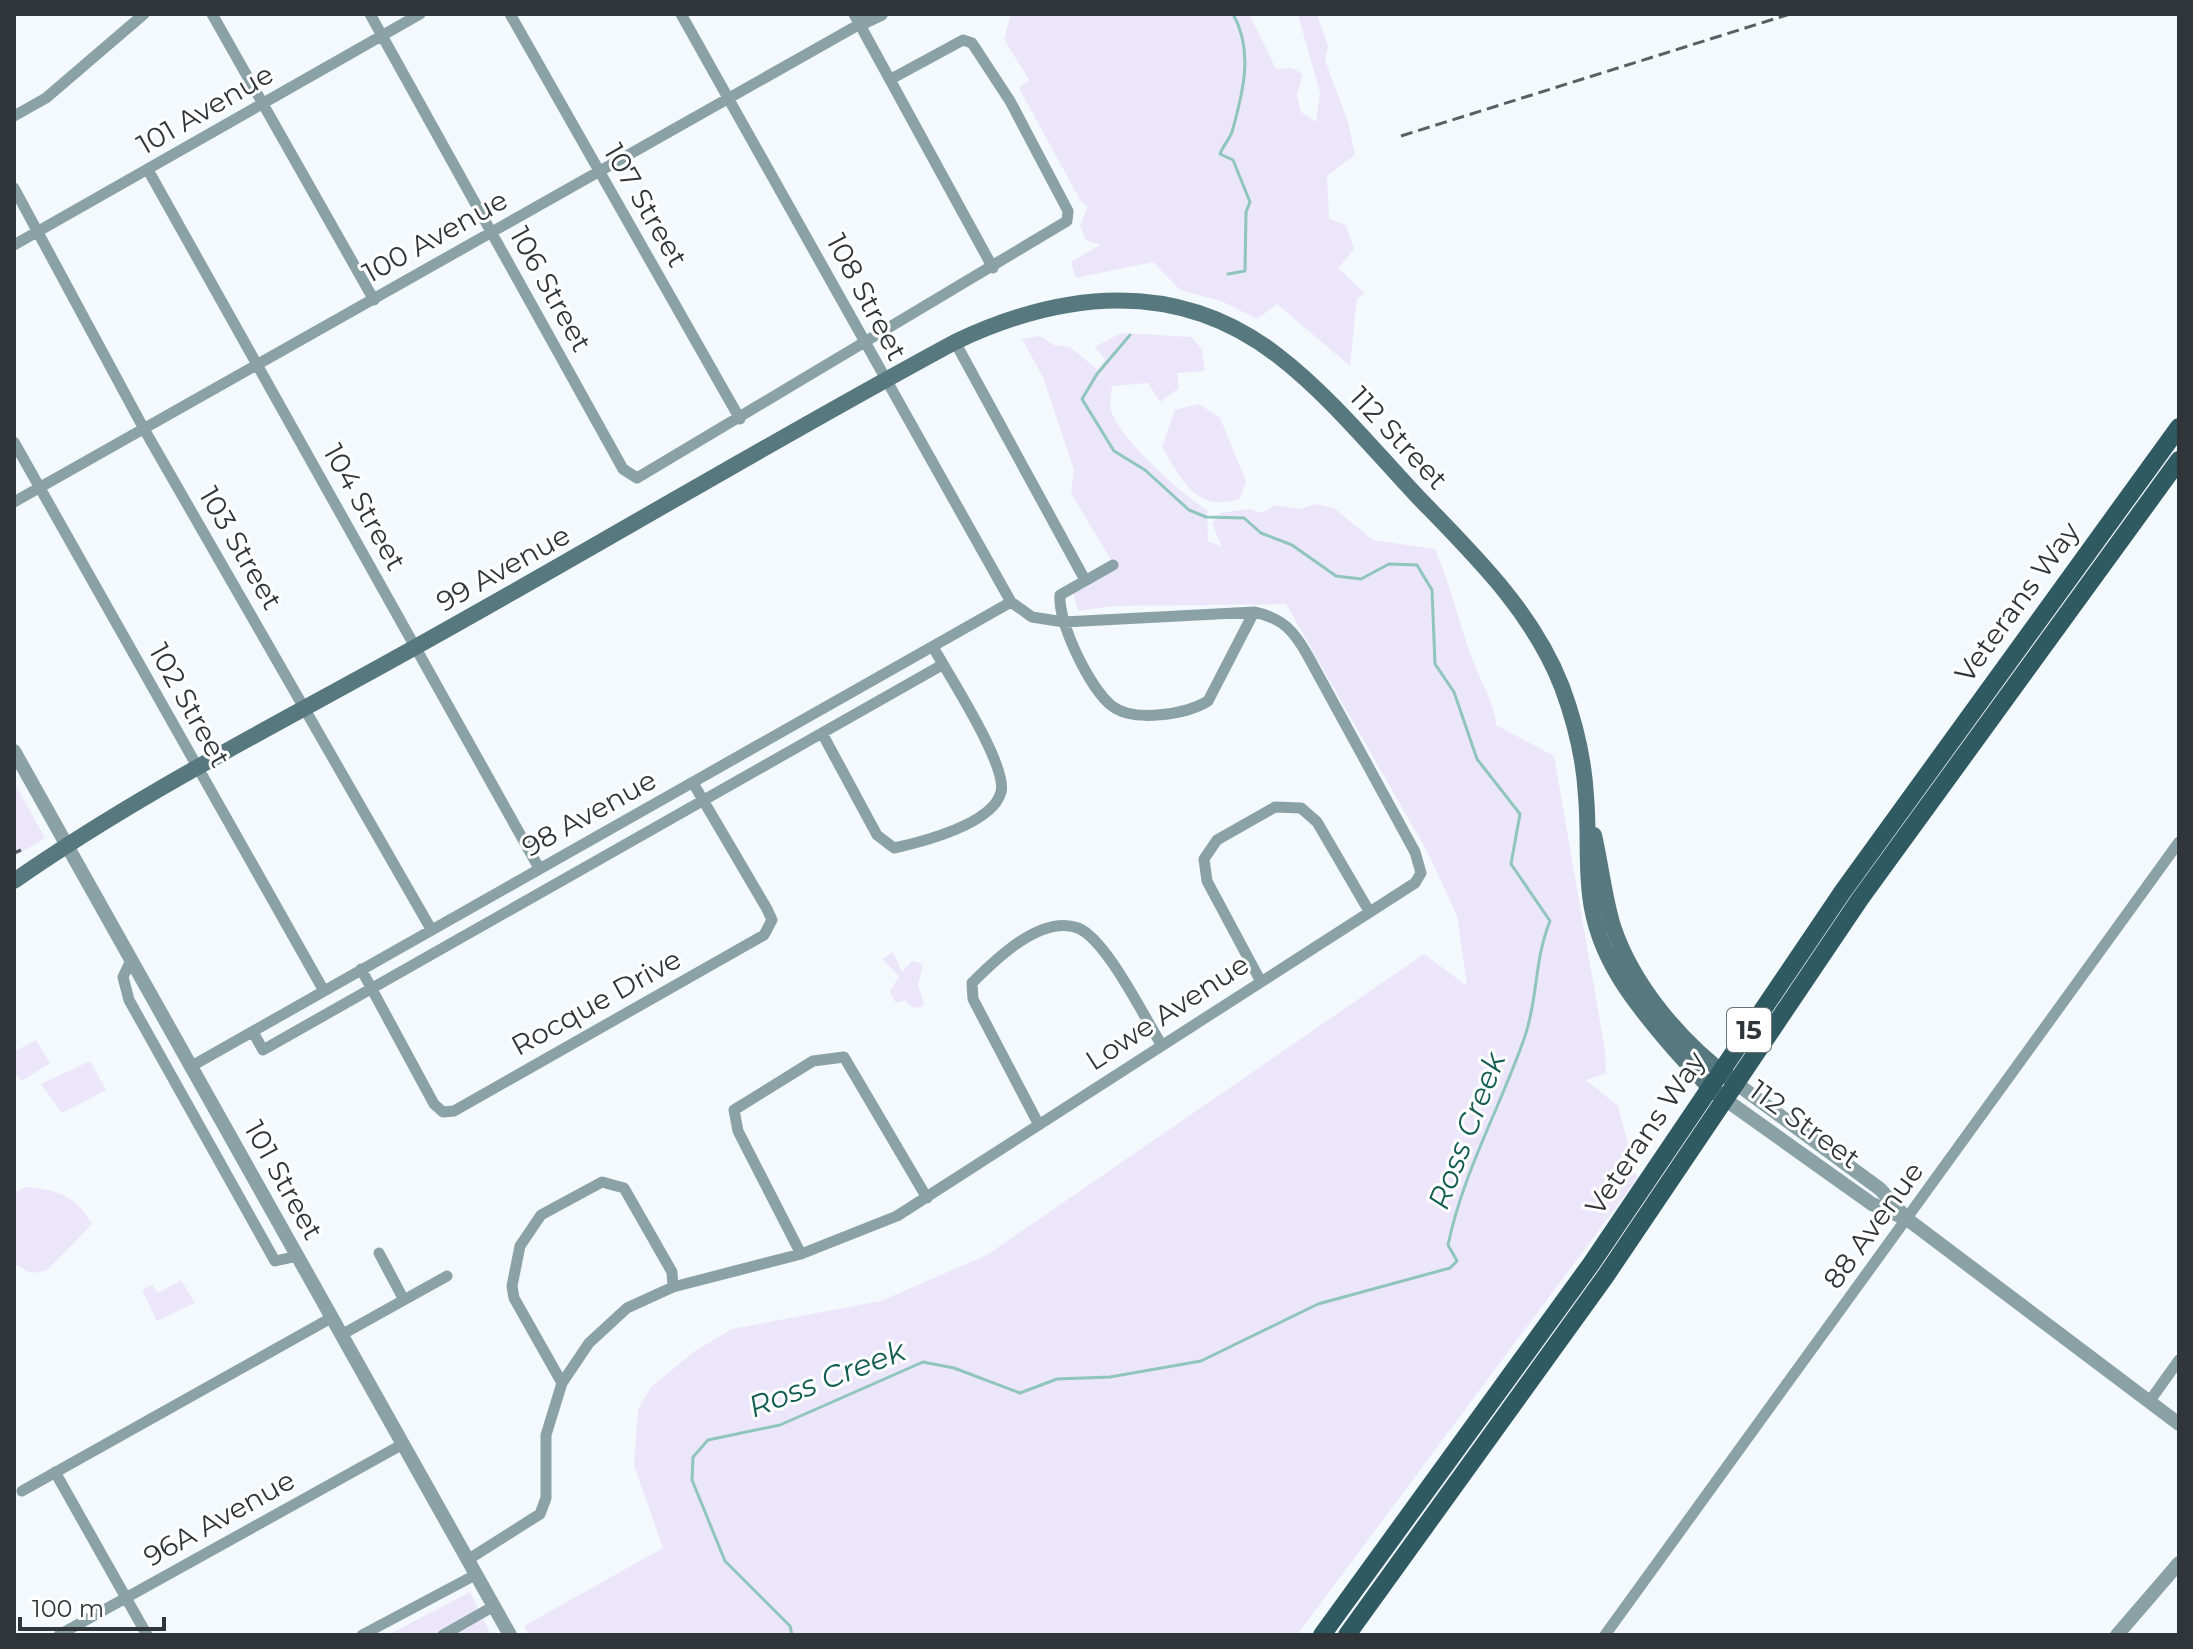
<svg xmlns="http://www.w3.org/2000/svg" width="2193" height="1649" viewBox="0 0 2193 1649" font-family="Montserrat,sans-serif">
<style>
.green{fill:#ece6fa}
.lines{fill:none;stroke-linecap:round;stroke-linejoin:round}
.stream{stroke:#8fc5ba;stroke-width:3}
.minor{stroke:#8aa1a5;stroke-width:11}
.tertiary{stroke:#8aa1a5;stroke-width:14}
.secondary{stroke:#56787e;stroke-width:16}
.primary{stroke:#2f5a62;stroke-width:18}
.rail{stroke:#595f63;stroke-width:3;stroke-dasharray:12 6;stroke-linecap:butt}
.labels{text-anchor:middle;stroke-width:6;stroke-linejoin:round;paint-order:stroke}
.shield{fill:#fff;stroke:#6d7274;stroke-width:2}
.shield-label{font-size:26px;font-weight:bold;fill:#2f3539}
.street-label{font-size:28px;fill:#2f3539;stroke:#fff}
.water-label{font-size:30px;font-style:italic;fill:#135d52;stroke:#fff}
</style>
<rect width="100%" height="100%" fill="#f3f9fd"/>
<path class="green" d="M1011,14H1249L1276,69L1292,68L1303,74L1297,95L1301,112L1316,122L1320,93L1298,15L1317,14L1328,46L1325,60L1348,122L1355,155L1327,176L1329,219L1346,225L1354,249L1338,268L1365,294L1357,298L1350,366L1277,304L1257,319L1221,301L1180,290L1153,262L1076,278L1071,262L1100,245L1086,240L1080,225L1088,207L1080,200L1019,88L1029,80L1004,39Z
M1121,333L1191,337L1202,349L1205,371L1177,373L1179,388L1160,402L1148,383L1112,386C1111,393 1109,404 1111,411C1122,441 1180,493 1207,510L1208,541L1222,547L1212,524L1220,513L1250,509L1262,513L1275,505L1299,509L1316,504L1334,508L1373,540L1435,549C1451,586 1459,624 1473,661C1481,683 1494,701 1496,725L1554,756L1605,1051L1606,1073L1586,1080L1618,1106L1637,1179L1297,1635H529L524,1626L663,1548L634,1465L638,1410L651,1387L695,1351L732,1329L881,1301L987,1255L1424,954L1467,986L1457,916L1428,853L1286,604L1113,606L1078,611L1073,591L1114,565L1071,493L1074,470L1043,377L1022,339L1040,336L1054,345L1070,347L1098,370L1105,360L1095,347Z
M1199,404L1220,418L1246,481L1240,499C1196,512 1183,482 1162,447L1175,410Z
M14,782L45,838L14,857Z
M893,952L902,972L912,961L923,964L918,985L924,1003L920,1008L912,1007L904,1000L896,1003L890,992L899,976L882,959Z
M36,1040L50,1063L22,1081L14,1073V1052Z
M90,1061L106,1090L62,1113L41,1084Z
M25,1187C57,1189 76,1196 92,1224L46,1271L31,1273L14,1264V1193Z
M181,1280L195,1303L157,1321L142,1290L152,1285L158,1293Z
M470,1592L491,1635H388Z"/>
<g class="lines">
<path class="stream" d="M1228,274L1245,271L1246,212L1250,202L1233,160L1220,154C1223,146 1230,138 1232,132C1243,93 1254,51 1233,14
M792,1635L790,1626L725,1561L692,1480L693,1457L708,1440L780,1425L923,1362L954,1368L1020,1393L1057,1379L1110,1377L1201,1361L1318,1304L1450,1268L1457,1261L1448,1245C1463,1172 1501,1106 1525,1036C1538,998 1534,961 1550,921L1511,864L1520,814L1477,759L1454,692L1435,664L1432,590L1417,565L1389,564L1361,579L1336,576L1292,545L1261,533L1244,518L1206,517L1189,510L1145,470L1114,451L1082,399L1097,374L1130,335"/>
<path class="minor" d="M212,14L374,300
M370,14L623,469L637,478L1067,221L1068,211L1010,101L972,43L963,40L891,79
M510,14L740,419
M854,14L993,268
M14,116L46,98L144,14
M148,170L539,868
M14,188L144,429L431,929
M14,245L420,14
M955,342L1085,580
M14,442L324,991
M14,502L860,24
M1113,565L1060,595C1058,623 1090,689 1112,706C1134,723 1187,714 1208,701L1254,612
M823,735L877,835L894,848C922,842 993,824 1001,792C1008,766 948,674 933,647
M131,960L123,977L129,1000L275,1261L298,1256
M361,969L434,1104L443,1112L454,1111L764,935L772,920L767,909L693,783
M1260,980L1207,881L1204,859L1217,840L1275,807L1301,808L1317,822L1369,911
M253,1032L263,1050L942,665
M190,1067L1011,602
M1039,1125L973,999L972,983C995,960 1041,914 1078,928C1106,939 1144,1017 1161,1044
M379,1253L404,1300
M801,1254L738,1131L734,1110L813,1061L844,1057L927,1198
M341,1335L447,1276
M562,1383L514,1298L512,1286L520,1246L541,1215L602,1182L624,1188L672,1272L673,1287
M2149,1402L2179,1360
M55,1472L147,1635
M22,1491L331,1318
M469,1559L540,1514L546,1498V1435L562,1383L589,1343L627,1308L673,1287L801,1254L897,1216L1415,883L1421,873L1415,852L1308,656C1294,631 1283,618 1254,612L1064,622L1032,617L1011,602L681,14
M59,1635L403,1444
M362,1635L477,1574
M443,1635L494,1606
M1605,1635L2179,842"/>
<path class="tertiary" d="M860,24L881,14
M14,751L510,1635
M1737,1084L1880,1189L1907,1219L2179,1424
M1726,1100L1872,1204L1900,1216
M2117,1635L2179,1563"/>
<path class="secondary" d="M1594,835C1601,865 1604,897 1613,926C1633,986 1681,1042 1731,1079
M14,881C146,789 288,719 428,640C604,542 777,438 955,342C1062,291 1177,278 1277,355C1329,395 1372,448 1417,496C1473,554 1532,610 1562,687C1575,722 1584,759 1586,796C1589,829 1586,862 1590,895C1597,958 1635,1004 1675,1050C1689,1065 1702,1082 1718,1094"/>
<path class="primary" d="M1322,1635L1591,1264L1843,891L2179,427
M1347,1635L1605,1277L1860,899L2179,460"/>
<path class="rail" d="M1401,136L1790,14
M14,853L21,850"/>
</g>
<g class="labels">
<rect class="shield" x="1727" y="1008" width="44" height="44" rx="6"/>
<g class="shield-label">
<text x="1749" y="1039">15</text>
</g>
<g class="street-label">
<text transform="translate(205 109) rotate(-30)" y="10">101 Avenue</text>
<text transform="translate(646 205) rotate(60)" y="10">107 Street</text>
<text transform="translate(435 236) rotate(-29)" y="10">100 Avenue</text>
<text transform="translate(551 289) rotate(61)" y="10">106 Street</text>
<text transform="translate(867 297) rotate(62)" y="10">108 Street</text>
<text transform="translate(1399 438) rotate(47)" y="10">112 Street</text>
<text transform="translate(365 507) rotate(61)" y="10">104 Street</text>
<text transform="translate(241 548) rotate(60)" y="10">103 Street</text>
<text transform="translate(503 568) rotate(-29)" y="10">99 Avenue</text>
<text transform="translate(2017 602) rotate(-54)" y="10">Veterans Way</text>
<text transform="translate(190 705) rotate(61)" y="10">102 Street</text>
<text transform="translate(589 813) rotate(-29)" y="10">98 Avenue</text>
<text transform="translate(596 1002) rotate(-29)" y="10">Rocque Drive</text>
<text transform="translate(1167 1012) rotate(-33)" y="10">Lowe Avenue</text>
<text transform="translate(1805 1124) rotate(36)" y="10">112 Street</text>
<text transform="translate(1645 1133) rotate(-56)" y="10">Veterans Way</text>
<text transform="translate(284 1180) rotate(61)" y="10">101 Street</text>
<text transform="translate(1873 1225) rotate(-54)" y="10">88 Avenue</text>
<text transform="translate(219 1518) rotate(-29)" y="10">96A Avenue</text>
</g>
<g class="water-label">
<text transform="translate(1467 1131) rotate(-69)" y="10">Ross Creek</text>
<text transform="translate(827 1379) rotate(-21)" y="10">Ross Creek</text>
</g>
</g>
<rect width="2193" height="1649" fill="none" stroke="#2f3539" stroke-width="32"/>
<path d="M20 1617v12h144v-12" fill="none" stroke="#2f3539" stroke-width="4"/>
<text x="32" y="1617" font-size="24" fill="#2f3539" stroke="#ffffff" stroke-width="6" paint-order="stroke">100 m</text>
</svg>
